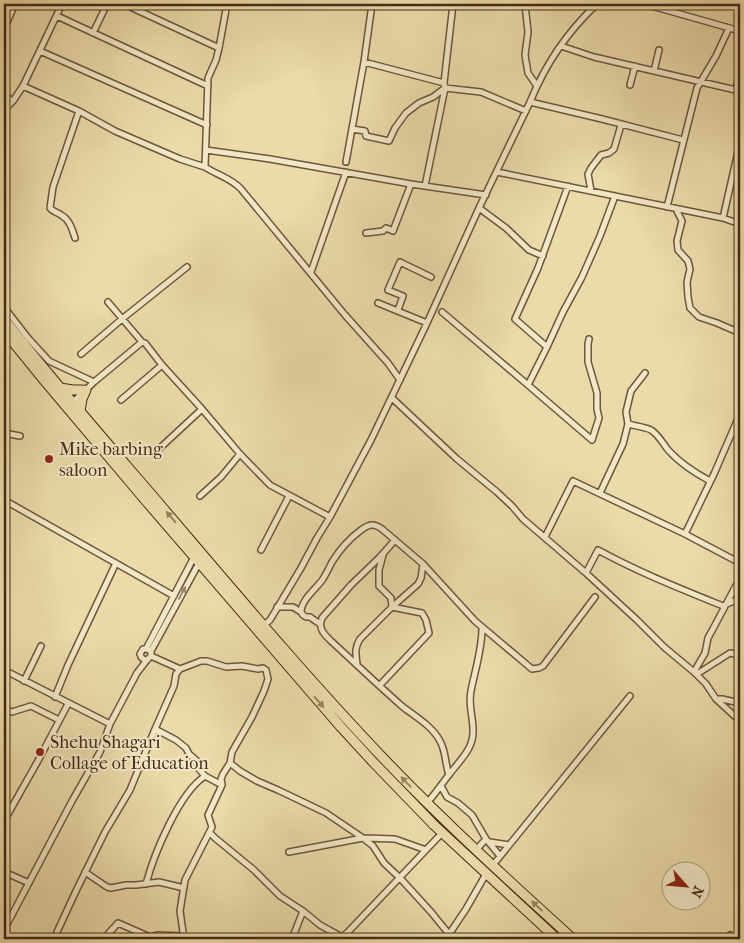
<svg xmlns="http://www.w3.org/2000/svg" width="744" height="943" viewBox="0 0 744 943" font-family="'IM FELL French Canon',serif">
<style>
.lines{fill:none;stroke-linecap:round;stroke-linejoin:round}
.minor-casing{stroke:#6e563c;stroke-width:8}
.trunk-casing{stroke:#442a17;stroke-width:11}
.minor{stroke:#f2e8c7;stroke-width:5}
.trunk{stroke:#ebdba9;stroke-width:9}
.oneway{fill:#988260}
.oneway2{fill:#9b896f}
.poi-dot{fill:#8f2418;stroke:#f2e8c7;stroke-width:2}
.labels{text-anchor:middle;stroke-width:4;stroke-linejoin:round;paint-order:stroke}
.poi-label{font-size:18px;fill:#442a17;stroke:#f2e8c7;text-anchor:start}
</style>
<rect width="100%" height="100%" fill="#ebdba9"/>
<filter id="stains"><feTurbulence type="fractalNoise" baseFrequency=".004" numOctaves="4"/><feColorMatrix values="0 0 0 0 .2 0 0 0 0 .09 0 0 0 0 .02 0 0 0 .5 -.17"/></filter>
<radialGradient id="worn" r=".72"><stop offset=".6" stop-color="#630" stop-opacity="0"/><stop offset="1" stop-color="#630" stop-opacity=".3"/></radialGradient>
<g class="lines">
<defs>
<path id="minor" d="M124,4L219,48
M227,4L219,48L216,60L208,78L205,167C217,175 231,178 241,189L345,315L388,363L400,380
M525,4L528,32L525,55L528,73L537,86
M630,4L652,6L740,31
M57,16L208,86
M4,29L15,4
M93,33L107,4
M561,46L594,57L740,91
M40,51L207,125
M364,62L444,83
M654,71L659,50
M630,85L635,66
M23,86L79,111L115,131L180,159L205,167
M736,89L740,72
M4,95L12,101
M530,102L602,119L683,140
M4,110L13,101L23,86L62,4
M352,129L365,131L366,136L389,141L395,128L406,113L419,103L433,97L445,88L481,92L526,111
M206,150L270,159L411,184L486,195
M346,162L364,62L372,4
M497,172L723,218L740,224
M425,186L445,88L444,83L453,4
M568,186L538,268L515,319L547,347L528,385L592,440L599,418L597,409V393L588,362V344L589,339
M591,191L588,174L591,168L601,155L609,153L614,149L621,125
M667,207L697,88L716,56L729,28
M479,208L506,228L529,250L543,256
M676,209L682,221L677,241L678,250L688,261L690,269L687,282L688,297L690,308L699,317L717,323L740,333
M723,218L740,143
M366,233L383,231L386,228L393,231L411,184
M75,238C72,229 70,220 61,215C57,212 53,212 50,208L53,187L79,111
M311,272L346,172
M108,302L142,342L145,343L162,365L202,409L240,454L270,485L330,517
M378,303L427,323
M4,307L28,338L49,361L94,382
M398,310L403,296L388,290L400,262L431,277
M442,312L528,385
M547,347L563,312L582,277L600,236L615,196
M81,354L122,319L187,267
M392,398L457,459L497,492L512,506L523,519L586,573L598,550C638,572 681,589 723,606L740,598
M121,400L162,365
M71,404L94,382L142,342
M628,424C635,426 645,427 651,430C659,435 663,444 669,451C681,464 695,473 710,481
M4,433L20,436
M160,448L202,409
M600,493L623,444L628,424L626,412L631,391L645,373
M200,496L221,477L240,454
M4,500L174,596
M685,534L714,474L740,414
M545,537L573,481L685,534L740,563
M395,540L380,557L351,585L322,618C318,629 324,634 331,641C355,663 379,686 403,707C416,717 432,726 440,741C446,751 445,764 449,775
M261,550L289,496
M383,555L379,570V586L391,598L392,607
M586,573L637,620L664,647L694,672
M740,578L714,627L708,638L705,653L694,672L706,684L716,699L740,721
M277,607H293L301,612L303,615L306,617H310L320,624
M301,612C301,600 316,589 323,579C326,574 329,568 332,562C340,549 349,539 361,530C369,524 374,523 382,529L423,564L475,621L532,669L539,668L543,666L595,597
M263,626L270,620L301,568L317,538L330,517L371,440L427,323L479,208L530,102C545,65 568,31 597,4
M146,649L194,557
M151,651L146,649H143L140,654C141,658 143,660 147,660L151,656V651L199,563
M357,664C356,655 354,648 360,639L392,607L418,584L421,578L423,564
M180,669L201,661H207L226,667L242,666L258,669L263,668L266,670L268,679L264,691L252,717L232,752L230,763L223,774L221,779L222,785L208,815L212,827L185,880L180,911L184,939
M4,670L110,724
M697,674L730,653L740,655
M24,681L41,646
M380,685L429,633L426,620L422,613L392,607
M55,697L68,665L116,563
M717,699H722L740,703
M4,709L12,712L31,706L59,720
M155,729L176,740L186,748L189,754L197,761L199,769L205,776L222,785
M230,763L240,771L257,781L278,790L326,813L363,838L395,839L426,850
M441,786L447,797L458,803L472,815L486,839L476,850
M427,803C435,794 441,785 448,776C459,761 474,749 473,730C473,716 468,705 471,691C475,670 482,650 482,628
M8,814L39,759L68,704
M210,833L215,838L254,870L280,896L303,911L320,925L342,937L348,932L443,832
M486,839L500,856
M490,842L509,845
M289,852L363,838L373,846L384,863L400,878L431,912L453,939
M493,865L630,696
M4,872L29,883
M85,872L107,887L111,888L126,885H136L159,882L184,888
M146,884C154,854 179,793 205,776
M4,930L72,801L100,752L110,724L137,673L147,660
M730,935L734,939
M56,939L57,932L76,891L105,832L130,790L155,729L174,686L176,674L180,669L151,656
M106,939L108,934L118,923L150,937L157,935L183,936
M292,939L303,911
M446,939L466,909L486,874"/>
<path id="trunk" d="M4,319C51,379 101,436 151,494C227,583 302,673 383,758C443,821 508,880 573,939
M4,331L43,379L146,501L340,726L374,763L434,825L557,939
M60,388L73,390H82
M80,411L82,399L86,390"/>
</defs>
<use href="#minor" class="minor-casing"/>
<use href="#trunk" class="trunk-casing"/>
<use href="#minor" class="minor"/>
<use href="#trunk" class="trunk"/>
</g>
<defs><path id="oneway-solid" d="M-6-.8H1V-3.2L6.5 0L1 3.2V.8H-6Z" transform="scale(1.25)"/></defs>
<g class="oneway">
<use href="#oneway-solid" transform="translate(171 517) rotate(-130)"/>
<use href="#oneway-solid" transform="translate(319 702) rotate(49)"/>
<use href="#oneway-solid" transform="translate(406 782) rotate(-134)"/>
<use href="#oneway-solid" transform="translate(537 906) rotate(-137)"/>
</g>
<use class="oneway2" href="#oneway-solid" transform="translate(182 593) rotate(-62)"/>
<g class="poi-dot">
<circle cx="49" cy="459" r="5"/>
<circle cx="40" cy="752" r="5"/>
</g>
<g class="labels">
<g class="poi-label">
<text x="59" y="455">Mike barbing<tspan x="59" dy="21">saloon</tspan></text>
<text x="50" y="748">Shehu Shagari<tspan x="50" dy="21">Collage of Education</tspan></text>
</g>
</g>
<rect width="744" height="943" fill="none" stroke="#ebdba9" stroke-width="20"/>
<rect x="5" y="5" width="734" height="933" fill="none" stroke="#442a17" stroke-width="2.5"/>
<rect x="10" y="10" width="724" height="923" fill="none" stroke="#442a17"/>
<g transform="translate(686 886) rotate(117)"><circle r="24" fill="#f2e8c7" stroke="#ac9c81"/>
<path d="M0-4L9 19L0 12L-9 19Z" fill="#8f2418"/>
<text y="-8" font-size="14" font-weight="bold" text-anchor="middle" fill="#442a17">N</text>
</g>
<rect width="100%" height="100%" filter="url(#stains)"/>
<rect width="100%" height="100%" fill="url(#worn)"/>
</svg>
